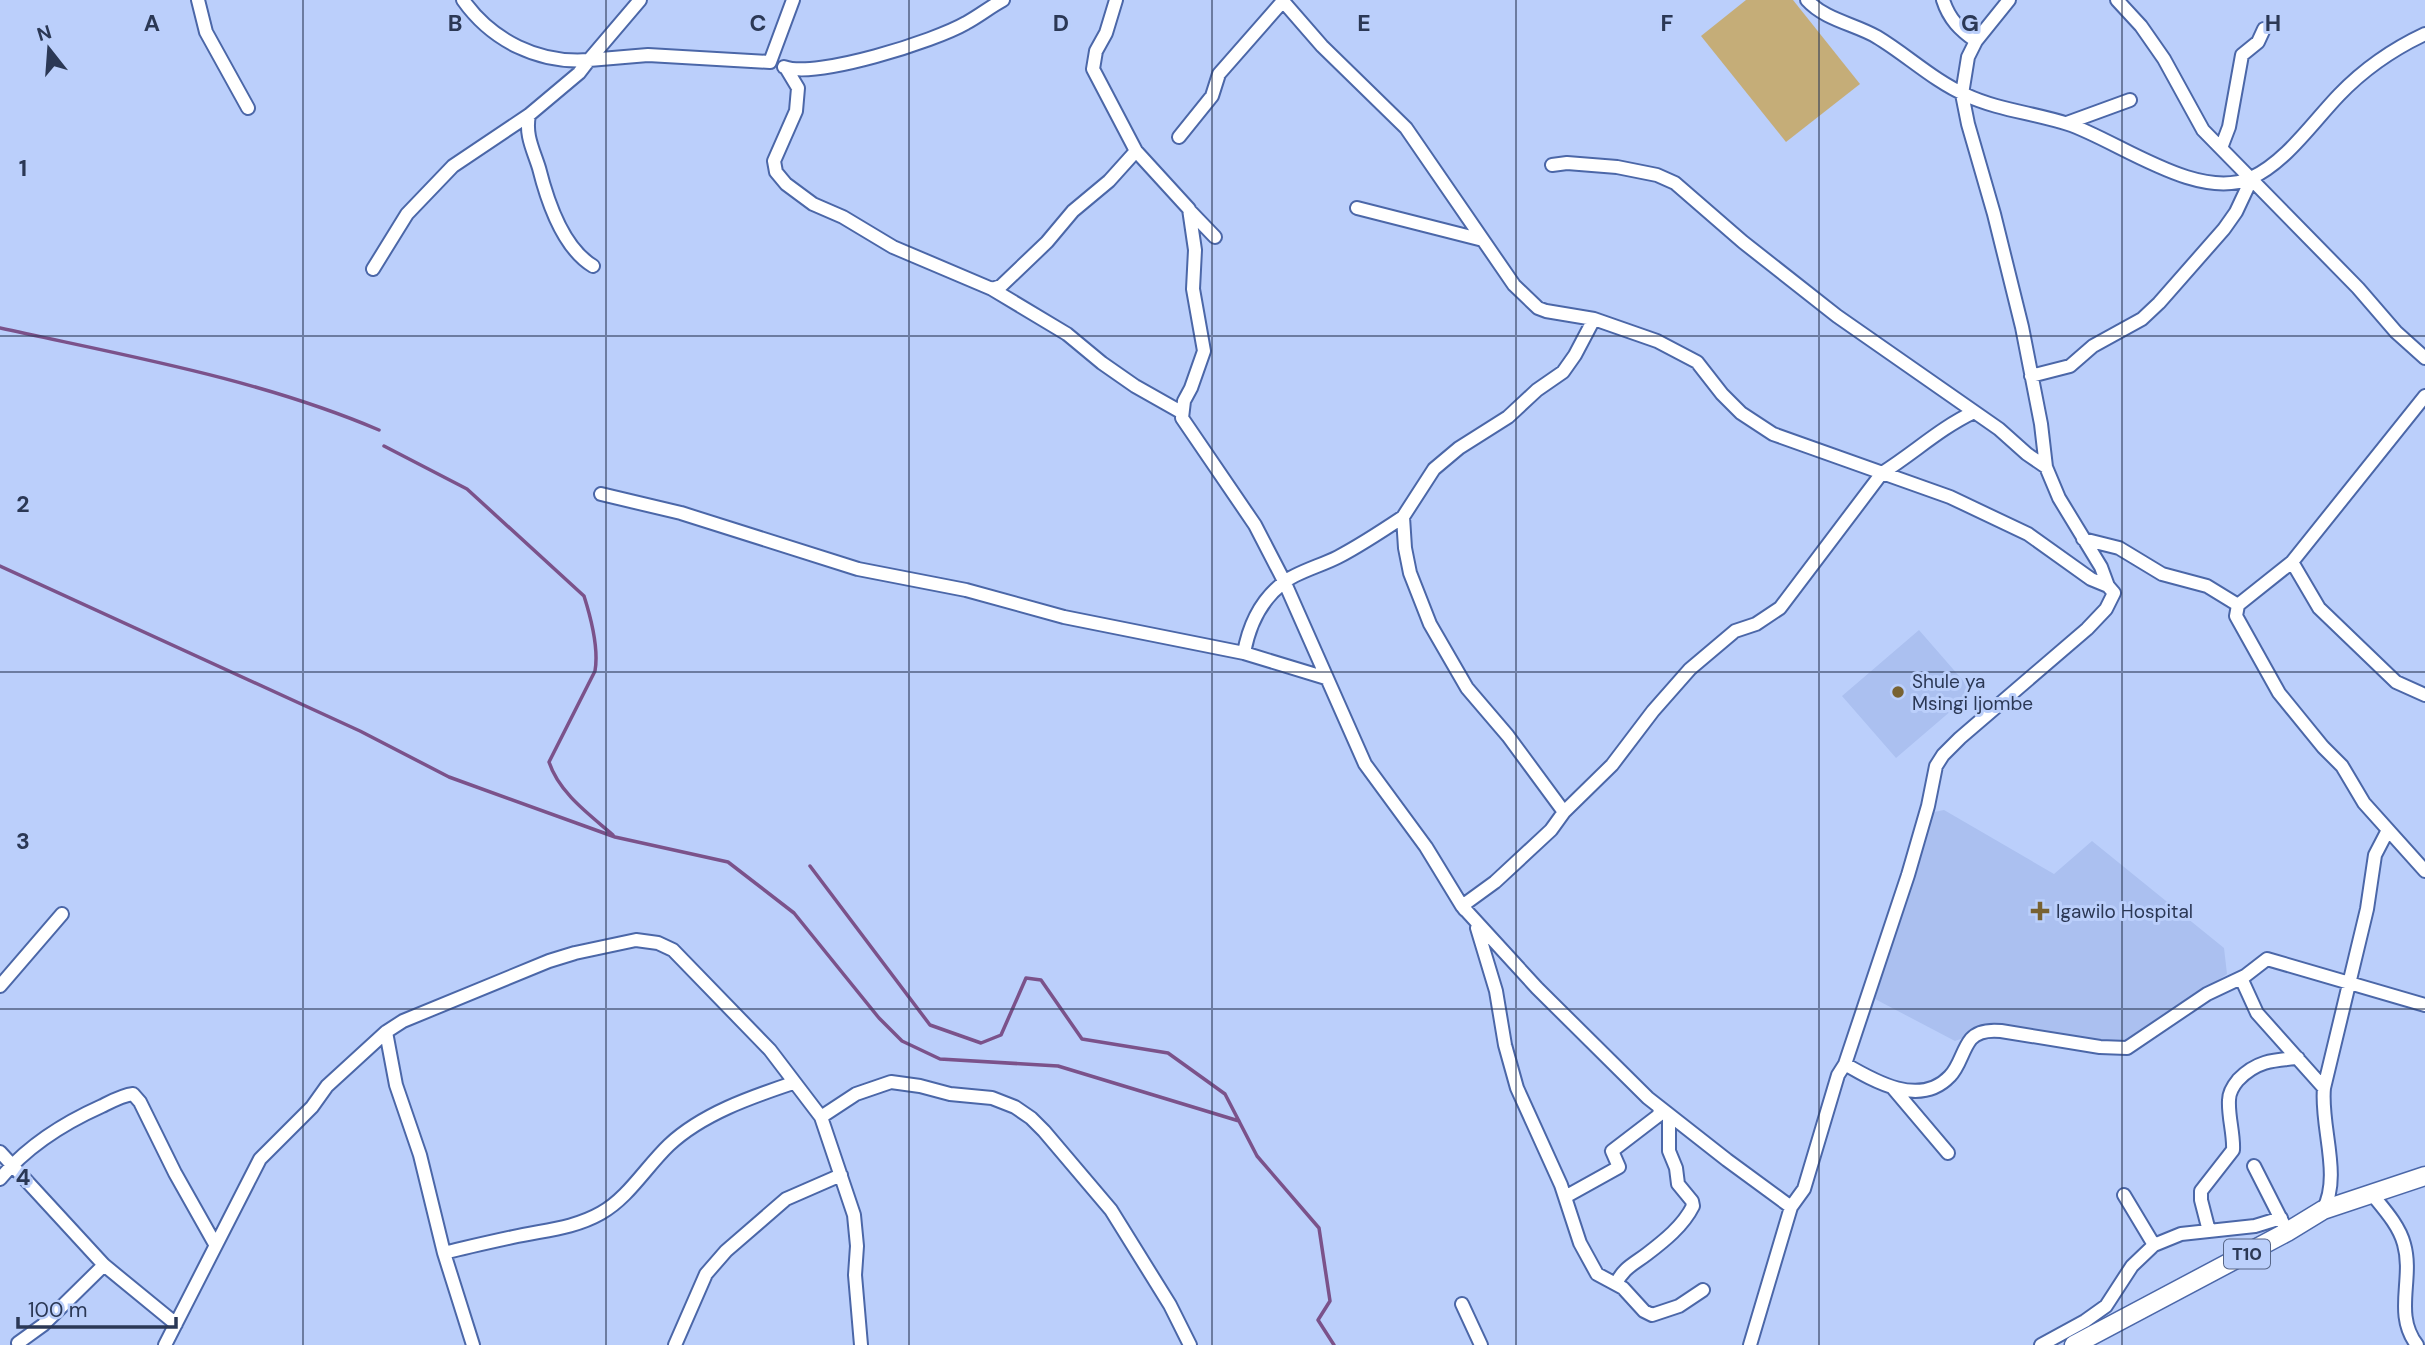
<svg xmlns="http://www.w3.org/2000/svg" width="2425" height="1345" viewBox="0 0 2425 1345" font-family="'DM Sans',sans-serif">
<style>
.built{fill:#abc0f0}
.pitch{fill:#c5ad78}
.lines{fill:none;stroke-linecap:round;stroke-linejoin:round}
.stream{stroke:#7b528a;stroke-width:3.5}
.minor-casing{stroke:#4b67a8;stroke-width:16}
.highway-casing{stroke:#4b67a8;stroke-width:21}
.minor{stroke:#fff;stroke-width:12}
.highway{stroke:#fff;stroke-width:18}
.grid{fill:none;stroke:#2b3855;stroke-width:2;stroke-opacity:0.55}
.poi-dot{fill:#786232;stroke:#bbcffb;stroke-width:2.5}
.labels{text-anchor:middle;stroke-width:6;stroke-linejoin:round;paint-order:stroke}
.shield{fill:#bbcffb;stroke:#566587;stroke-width:2}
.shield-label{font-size:18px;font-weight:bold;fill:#2b3855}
.poi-label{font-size:19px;fill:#2b3855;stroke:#bbcffb;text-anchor:start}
.grid-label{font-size:23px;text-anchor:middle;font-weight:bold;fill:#2b3855;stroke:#bbcffb;stroke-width:6;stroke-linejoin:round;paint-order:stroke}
</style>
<rect width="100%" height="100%" fill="#bbcffb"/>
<path class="built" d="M1919,630L1973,692L1896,758L1842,696Z
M1944,810L2054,874L2092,841L2224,948L2227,974L2120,1048L1988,1029L1955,1041L1875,999L1929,813Z"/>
<path class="pitch" d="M1746,0H1793L1860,84L1786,142L1701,36Z"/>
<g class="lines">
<path class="stream" d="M0,328C127,356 259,379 379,430
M384,446L467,489L584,596C591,618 599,648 595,671L549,762C559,793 590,815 613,835
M0,566L360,731L449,777L615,837L728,862L794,913L879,1018L902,1041L940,1059L1058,1066L1239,1121
M810,866L930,1025L981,1043L1001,1035L1026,978L1041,980L1082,1039L1168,1053L1225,1094L1257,1156L1319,1228L1330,1301L1318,1320L1334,1345"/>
<defs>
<path id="minor" d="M198,0L206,32L248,108
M463,0C492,41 539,64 589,60L640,0
M1116,0L1106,33L1096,51L1093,69L1136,151L1189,209L1195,250L1193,289L1204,351L1191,388L1184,401L1182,418L1255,525L1284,581L1365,764L1426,847L1462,906L1537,988L1648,1098L1727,1160L1791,1207
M1282,0L1322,46L1406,128L1514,285L1538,308L1546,311L1594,319L1657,341L1697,362L1722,394L1741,413L1773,434L1950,497L2028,534L2091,579L2108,586L2114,593L2106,609L2087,629L1960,738L1943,755L1936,766L1928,806L1908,875L1845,1064L1838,1075L1804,1189L1791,1207L1750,1345
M1807,0C1825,20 1855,24 1877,37C1907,55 1934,81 1966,95C1998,110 2034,113 2068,124C2117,140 2197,202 2251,178C2286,162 2313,122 2339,95C2364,69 2393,49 2425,34
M1943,0C1949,19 1960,30 1976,41
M2009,0L1976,41L1968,57L1962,94L1968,124L1994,214L2022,327L2041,424L2046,467L2059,498L2101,567L2108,586
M2117,0L2141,26L2164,59L2203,130L2358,288L2396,332L2425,358
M784,67C816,79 935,41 966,23C979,16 990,7 1003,0
M786,68L798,88L796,111L774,161L776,172L786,184L813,204L843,217L893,247L992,289L1001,286L1047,242L1073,211L1109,181L1136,151
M529,115C525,135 533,149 539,168C547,200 563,248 593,266
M2067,123L2130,100
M1179,137L1212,96L1219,74L1283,1
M2221,148L2229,127L2242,55L2258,42L2264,29
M1552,165L1567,163L1617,167L1657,175L1675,183L1743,242L1837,316L1999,429L2027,454L2046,467
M1357,208L1483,240
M1189,210L1215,237
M373,269L407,214L453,166L529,115L579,73L589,60L648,55L770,62L793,0
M992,289L1067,334L1102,363L1135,386L1181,412
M2031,376L2070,366L2093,346L2142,319L2159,303L2224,229L2236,212L2252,178
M2425,396L2292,562L2238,605L2236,616L2279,693L2323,747L2342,766L2364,803L2425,871
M601,494L681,513L858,569L966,590L1064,617L1244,653L1326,678
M2083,539L2119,548L2162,574L2207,586L2238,605
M2292,562L2319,608L2396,682L2425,695
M1244,653C1249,625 1260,601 1283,583C1294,573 1323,565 1338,557C1361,545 1382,531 1403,517
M1564,812L1508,736L1467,688L1430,624L1410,573L1405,548L1403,517L1434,469L1459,448L1508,417L1537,390L1563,372L1575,355L1594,319
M1465,910L1462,906L1495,882L1551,830L1564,812L1612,765L1653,711L1690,669L1735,631L1756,624L1780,608L1882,473C1914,453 1940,428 1974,412
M1477,928L1496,991L1505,1045L1517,1088L1561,1185L1580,1243L1597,1274L1623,1288L1644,1311L1652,1315L1679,1306L1703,1290
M2241,978L2257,1013L2324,1088
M0,986L62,914
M386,1032L396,1085L420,1155L444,1253L473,1345
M1845,1064C1874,1081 1920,1108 1950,1076C1960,1066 1962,1050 1971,1039C1979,1030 1991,1030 2001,1031L2100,1047L2127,1048L2207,994L2245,976L2267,959L2425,1005
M1893,1088L1948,1153
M821,1117L856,1094L891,1082L920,1086L950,1094L992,1098L1015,1107L1031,1118L1044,1131L1111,1210L1170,1305L1190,1345
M0,1152L104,1265L176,1324
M2254,1166L2284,1225
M0,1179C27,1146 64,1123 102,1106C112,1101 123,1095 133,1094L140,1102L175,1173L215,1244
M2371,1193C2383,1208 2399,1225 2404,1244C2414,1279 2393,1314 2417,1345
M2124,1195L2154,1245
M1565,1197L1619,1167L1612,1151L1659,1115L1660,1108
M2323,1210C2342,1176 2320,1126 2324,1088L2367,909L2375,855L2388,830
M2209,1231L2201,1200V1191L2233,1150C2234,1134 2228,1117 2229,1100C2229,1092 2233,1086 2238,1080C2256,1061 2273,1060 2298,1058
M444,1253C467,1247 490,1242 513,1237C543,1230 573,1229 601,1213C628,1198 646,1167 669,1145C702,1114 751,1097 793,1083
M1616,1284C1623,1268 1634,1264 1647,1254C1664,1241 1683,1226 1693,1206L1692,1201L1678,1184L1676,1168L1669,1151V1116
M1462,1304L1481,1345
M18,1343L43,1325L104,1265
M165,1345L260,1159L312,1107L327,1086L386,1032L403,1021L549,961L575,953L636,940L658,943L673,950L770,1050L821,1117L854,1215L857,1246L855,1275L861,1345
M675,1345L706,1274L726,1251L786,1199L841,1175
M2041,1345L2085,1321L2106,1306L2132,1266L2154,1245L2181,1234L2255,1226L2281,1218"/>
<path id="highway" d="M2074,1345L2287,1232L2323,1210L2425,1176"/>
</defs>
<use href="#minor" class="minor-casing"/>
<use href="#highway" class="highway-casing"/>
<use href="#minor" class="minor"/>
<use href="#highway" class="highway"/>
</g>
<path class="grid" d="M303,0V1345M606,0V1345M909,0V1345M1212,0V1345M1516,0V1345M1819,0V1345M2122,0V1345M0,336H2425M0,672H2425M0,1009H2425"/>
<g class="poi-dot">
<circle cx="1898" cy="692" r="7"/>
<path d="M2036.5 900.5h7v7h7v7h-7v7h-7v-7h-7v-7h7z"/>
</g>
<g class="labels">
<rect class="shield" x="2224" y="1239.5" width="46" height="29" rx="5"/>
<g class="shield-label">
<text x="2247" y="1260">T10</text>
</g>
<g class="poi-label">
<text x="1912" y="688">Shule ya<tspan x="1912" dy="22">Msingi Ijombe</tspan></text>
<text x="2056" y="918">Igawilo Hospital</text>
</g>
</g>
<g class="grid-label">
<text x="152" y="31">A</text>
<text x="455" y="31">B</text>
<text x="758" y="31">C</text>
<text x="1061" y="31">D</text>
<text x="1364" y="31">E</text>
<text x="1667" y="31">F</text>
<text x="1970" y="31">G</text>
<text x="2273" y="31">H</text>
<text x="23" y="176">1</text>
<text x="23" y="512">2</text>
<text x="23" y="849">3</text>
<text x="23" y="1185">4</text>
</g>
<g transform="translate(49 49) rotate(343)" stroke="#bbcffb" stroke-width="5" paint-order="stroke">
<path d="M0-5L12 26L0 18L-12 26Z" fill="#2b3855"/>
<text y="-10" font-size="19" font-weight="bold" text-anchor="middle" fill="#2b3855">N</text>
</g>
<path d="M18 1317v10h158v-10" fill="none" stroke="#2b3855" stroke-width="3.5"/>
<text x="28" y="1317" font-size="21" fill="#2b3855" stroke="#bbcffb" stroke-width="5" paint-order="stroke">100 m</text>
</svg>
